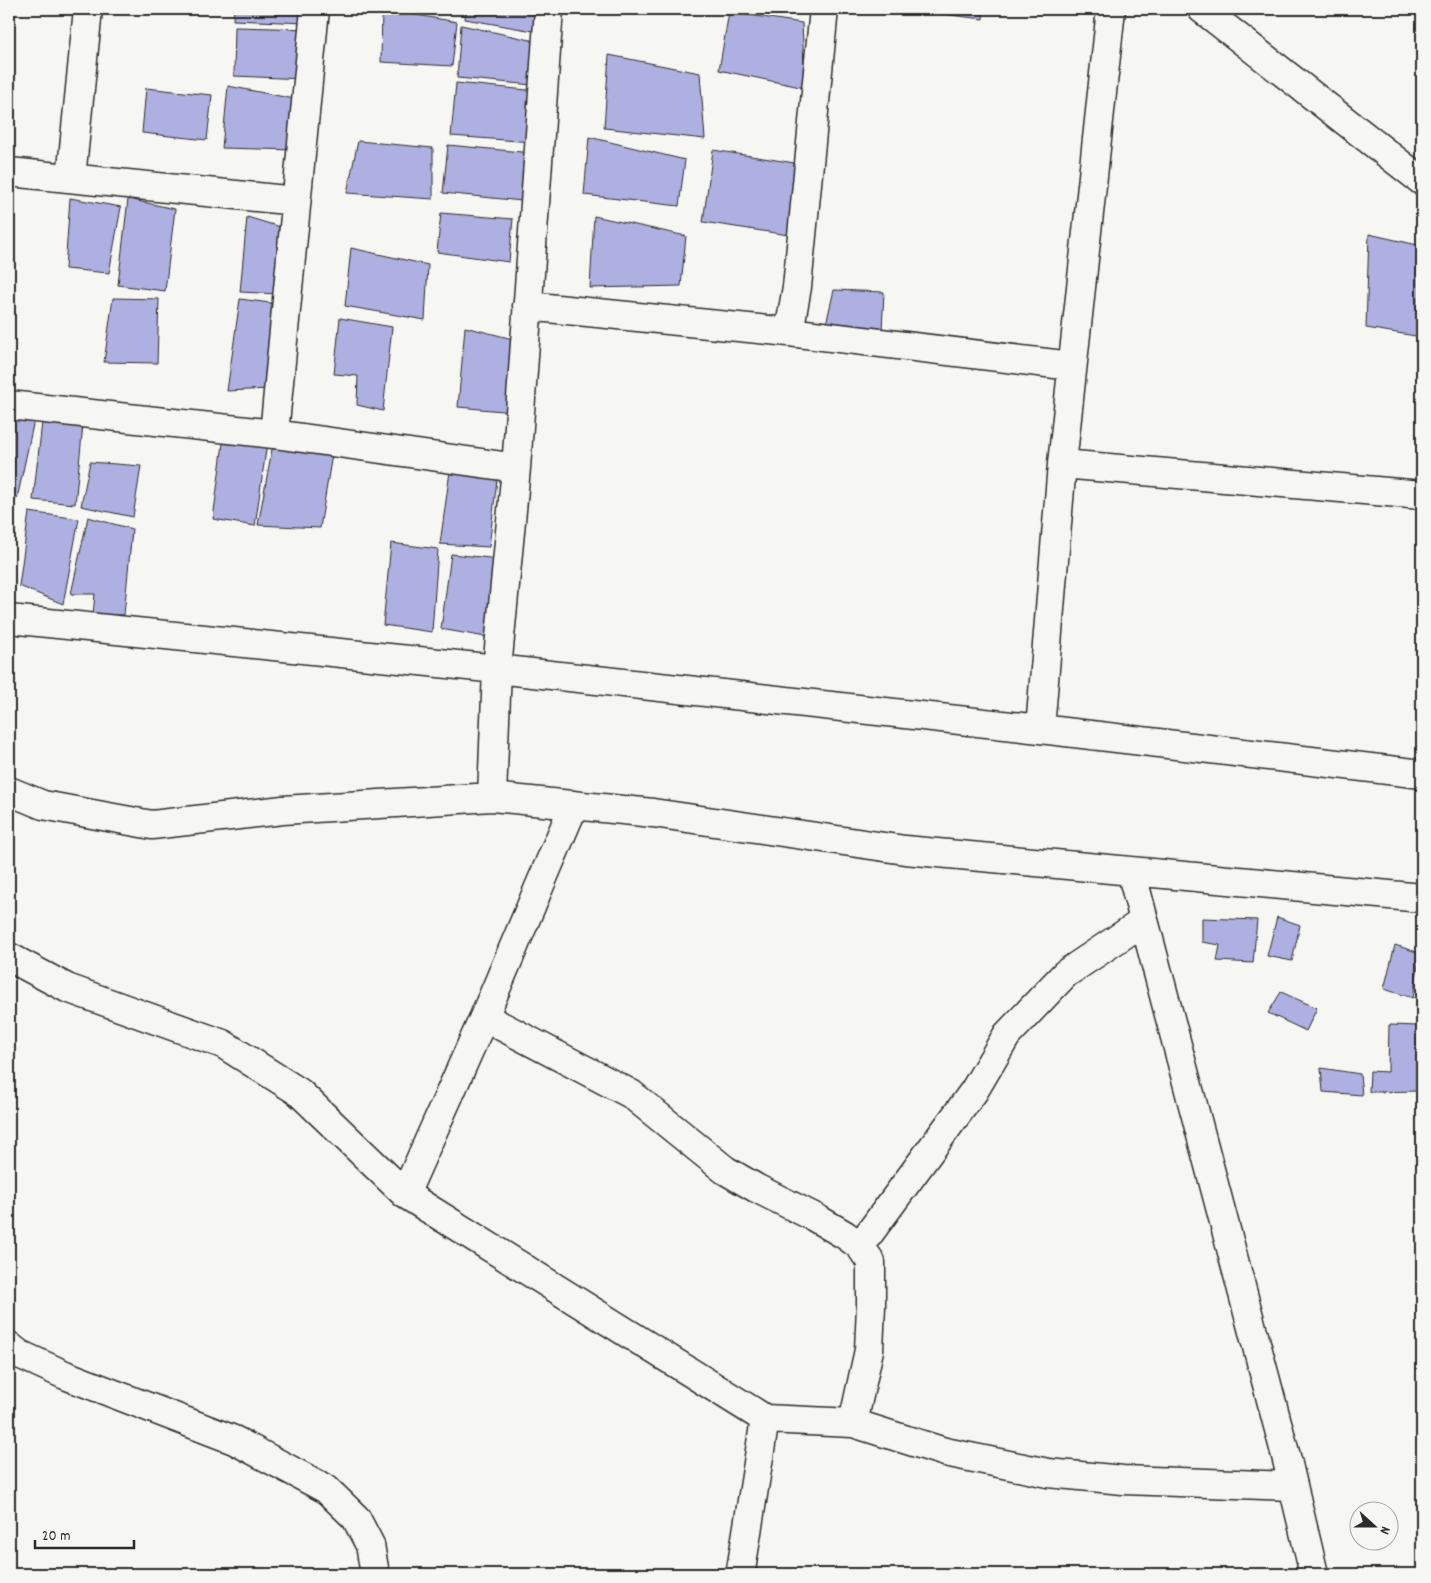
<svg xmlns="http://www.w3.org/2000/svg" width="1431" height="1583" viewBox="0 0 1431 1583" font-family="Dekko,sans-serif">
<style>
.building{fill:#aeb0e1;stroke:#2b2b2b}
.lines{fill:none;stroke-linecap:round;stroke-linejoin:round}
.street-casing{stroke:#2b2b2b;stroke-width:31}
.street{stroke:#f6f6f2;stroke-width:28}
</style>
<rect width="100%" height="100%" fill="#f6f6f2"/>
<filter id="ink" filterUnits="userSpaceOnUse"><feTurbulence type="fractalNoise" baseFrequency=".02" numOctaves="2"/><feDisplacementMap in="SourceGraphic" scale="10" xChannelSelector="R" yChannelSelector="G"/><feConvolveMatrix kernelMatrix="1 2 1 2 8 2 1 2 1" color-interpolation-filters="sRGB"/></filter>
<g filter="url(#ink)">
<path class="building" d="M234,9H308L306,23L233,20Z
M382,9L457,22L452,66L381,62Z
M466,9H542L539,32L465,19Z
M900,9H984L983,19Z
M729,12L802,23L805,88L719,70Z
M461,25L535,41L533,85L457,78Z
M235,27L310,29L303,79L234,76Z
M609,55L700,73L705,139L604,128Z
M456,83L537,91L532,142L451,136Z
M228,86L300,100L295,150L222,148Z
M146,88L212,95L207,140L142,133Z
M589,137L685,160L679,206L584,195Z
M358,141L433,148V199L347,193Z
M448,145L532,153L522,201L443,193Z
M713,150L801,164L795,236L703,222Z
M70,198L121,207L109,273L65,269Z
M128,199L175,209L165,291L118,285Z
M441,213L513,219L509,262L437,252Z
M594,216L686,236L681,286L590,288Z
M247,217L287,229L279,294L240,292Z
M1369,234L1422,246V337L1366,328Z
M351,248L428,265L425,320L345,306Z
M834,290L884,292L882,330L826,324Z
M113,298L159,299L157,363L104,362Z
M240,299L278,304L269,389L227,391Z
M340,318L392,327L383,411L357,405L358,376L334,374Z
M465,327L517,340L514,412L458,407Z
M43,414L83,425L75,504L33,500Z
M9,419L34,420L17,499L9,497Z
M224,436L267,443L255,526L213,519Z
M273,444L333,448L320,528L258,525Z
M90,462L141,466L133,517L81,506Z
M451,464L498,471L489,547L440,544Z
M29,512L79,519L63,604L19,586Z
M88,517L132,529L124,615H93L95,594H71Z
M391,543L438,549L432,632L383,625Z
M451,554L500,559L491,638L441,629Z
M1277,917L1300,925L1292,961L1267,956Z
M1202,918L1257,920L1253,963L1217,961L1220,945L1202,942Z
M1395,945L1420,953L1413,998L1384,989Z
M1281,992L1317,1008L1306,1031L1268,1013Z
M1389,1025L1420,1026L1417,1091L1369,1092L1370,1071L1388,1072Z
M1321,1068L1360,1074L1362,1095L1323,1092Z"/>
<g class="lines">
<defs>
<path id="street" d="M315,9L274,434L516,468
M1202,9L1422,181
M9,172L296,201
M71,178L88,9
M527,306L789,332L1072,366
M789,332L797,287L824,9
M9,405L274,434
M1062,464L1422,495
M9,619L497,669L1040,729L1422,774
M1040,729L1062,464L1111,9
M9,791L43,805L152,825L283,810L492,797L653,813L905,850L1422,898
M492,797L497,669L516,468L549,9
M574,805L484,1017L405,1194L765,1419L741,1570L739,1574
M1131,871L1287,1460L1314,1574
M9,957L67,988L223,1044L299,1092L405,1194
M484,1017L631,1094L725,1170L756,1188L814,1217L845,1235L860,1246L871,1262V1306L869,1350L853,1423
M860,1246L974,1091L1007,1035L1065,974L1144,921
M9,1346L19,1354L65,1375L234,1440L326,1489L356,1518L370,1545L375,1574
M765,1419L853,1423L945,1452L1048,1473L1123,1480L1293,1486"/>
</defs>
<use href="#street" class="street-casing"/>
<use href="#street" class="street"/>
</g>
</g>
<rect width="1431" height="1583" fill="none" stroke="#f6f6f2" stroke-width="30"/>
<rect x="15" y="15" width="1401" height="1553" fill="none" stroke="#2b2b2b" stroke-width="2" filter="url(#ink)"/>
<g transform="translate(1374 1526) rotate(111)"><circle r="24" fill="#f6f6f2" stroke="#a5a5a2"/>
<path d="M0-4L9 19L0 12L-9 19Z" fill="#2b2b2b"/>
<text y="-8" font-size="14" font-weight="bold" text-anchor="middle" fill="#2b2b2b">N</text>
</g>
<path d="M35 1540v8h99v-8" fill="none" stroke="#2b2b2b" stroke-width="2.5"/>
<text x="42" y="1540" font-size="15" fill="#2b2b2b" stroke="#f6f6f2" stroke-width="4" paint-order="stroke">20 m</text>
</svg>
